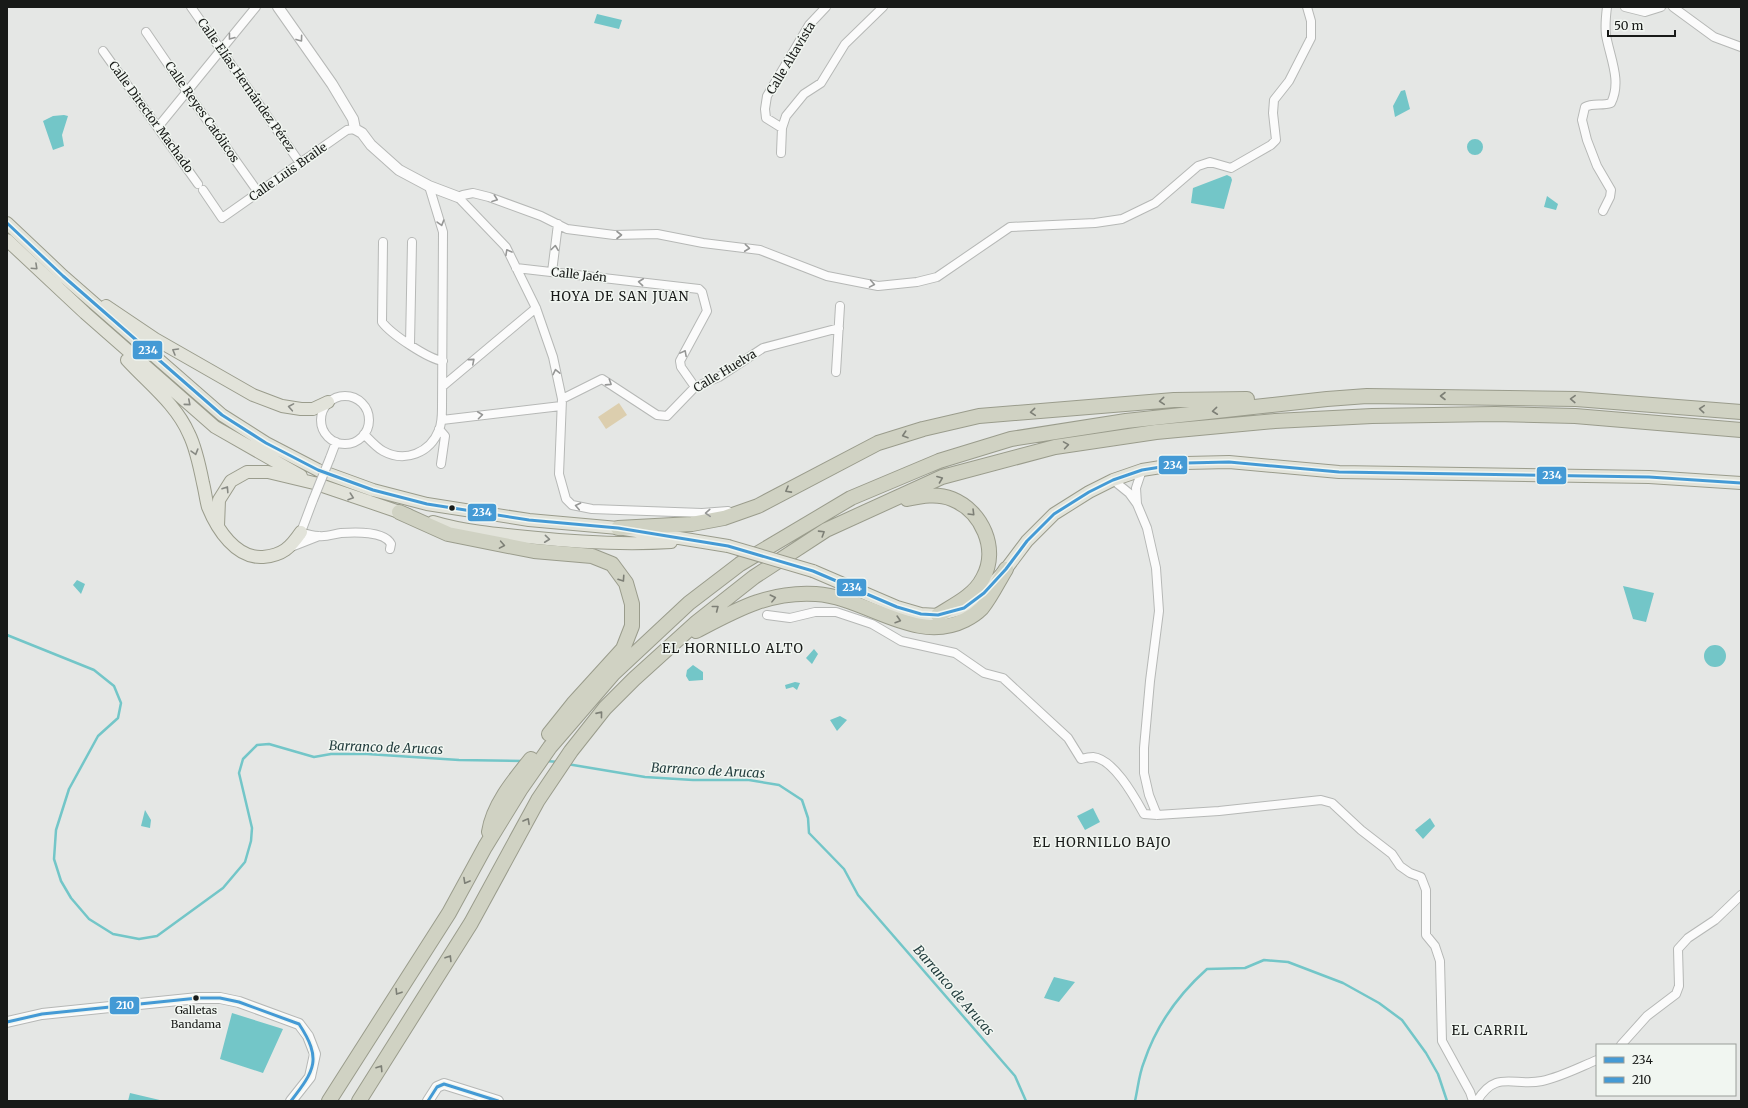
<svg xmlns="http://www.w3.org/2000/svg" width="1748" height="1108" viewBox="0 0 1748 1108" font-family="Merriweather,serif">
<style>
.green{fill:#dcceae}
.water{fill:#73c6c8}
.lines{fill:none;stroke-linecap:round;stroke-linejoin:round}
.stream{stroke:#73c6c8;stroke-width:2.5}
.minor-casing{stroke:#b6b8b6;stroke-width:10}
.tertiary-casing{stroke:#b6b8b6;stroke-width:12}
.primary-casing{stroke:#9a9c8c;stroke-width:14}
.motorway-casing{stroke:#9a9c8c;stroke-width:16}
.minor{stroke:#fbfbfb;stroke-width:8}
.tertiary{stroke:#fbfbfb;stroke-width:10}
.primary{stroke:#e2e3da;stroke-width:12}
.motorway{stroke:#d0d2c3;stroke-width:14}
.minor-bridge-casing{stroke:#b6b8b6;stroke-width:10;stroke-linecap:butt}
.primary-bridge-casing{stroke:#9a9c8c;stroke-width:14;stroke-linecap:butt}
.minor-bridge{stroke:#fbfbfb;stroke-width:8}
.primary-bridge{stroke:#e2e3da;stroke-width:12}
.bus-1-casing{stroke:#f1f6f1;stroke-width:6}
.bus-2-casing{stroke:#f1f6f1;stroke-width:6}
.bus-1{stroke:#449ad5;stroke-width:3}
.bus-2{stroke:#449ad5;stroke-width:3}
.oneway{stroke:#959695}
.oneway2{stroke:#878983}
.oneway3{stroke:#7d7f76}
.bus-dot{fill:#181a18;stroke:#f1f6f1;stroke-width:1.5}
.labels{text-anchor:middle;stroke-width:3;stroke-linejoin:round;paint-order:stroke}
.bus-label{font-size:11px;fill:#181a18;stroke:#f1f6f1}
.street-label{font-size:12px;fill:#181a18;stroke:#f1f6f1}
.neighbourhood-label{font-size:13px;letter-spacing:1px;fill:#181a18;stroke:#f1f6f1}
.water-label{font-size:13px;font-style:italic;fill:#233d3e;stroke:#f1f6f1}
.line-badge{stroke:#f1f6f1;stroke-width:1.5}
.badge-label{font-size:11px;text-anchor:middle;font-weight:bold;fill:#fff}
</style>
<rect width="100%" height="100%" fill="#e5e7e5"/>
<path class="green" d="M619,403L627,415L606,429L598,417Z"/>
<path class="water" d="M597,14L622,20L619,29L594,23Z
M1405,90L1410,109L1395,117L1393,106L1401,91Z
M64,115L68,116L62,135L64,146L53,150L43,121L53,116Z
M1467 147a8 8 0 1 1 16 0a8 8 0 1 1-16 0Z
M1227,175L1231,177L1232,180L1224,209L1191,203L1193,188Z
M1547,196L1558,204L1556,210L1544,207Z
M77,580L85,584L81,594L73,585Z
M1623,586L1654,593L1646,622L1633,619Z
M1704 656a11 11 0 1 1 22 0a11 11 0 1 1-22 0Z
M814,649L818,654L812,664L806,658Z
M693,665L703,672V680L689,681L686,676L687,670Z
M795,682L800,683L797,690L793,687L786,689L785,685Z
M840,716L847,720L837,731L830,720Z
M1093,808L1100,822L1085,830L1077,816Z
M145,810L151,820L150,828L141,826Z
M1430,818L1435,826L1423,839L1415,830Z
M1054,977L1075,982L1059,1002L1044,998Z
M232,1013L283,1029L263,1073L220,1059Z
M130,1093L164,1101H128Z"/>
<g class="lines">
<path class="stream" d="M7,635L94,670L114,686L121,703L118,718L98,736L69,789L56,830L54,859L61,881L71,898L89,919L113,934L139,939L157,936L223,888L245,862L251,841L252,828L239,773L243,759L257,745L269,744L314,757L331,754H367L459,760L523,761
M546,761L559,762
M567,764L645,777L693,780H749L779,785L802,800L808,818L809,833L844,869L858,895L1015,1076L1026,1101
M1135,1101C1138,1088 1139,1074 1144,1062C1156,1026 1179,994 1207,969L1245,968L1264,960L1288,962L1343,983L1379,1003L1402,1020L1426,1053L1438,1074L1447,1101"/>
<defs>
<path id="minor" d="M191,7L300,163
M1625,7L1645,12L1661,7
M1673,7L1714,37L1741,47
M146,32L187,92L258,192
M103,51L198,184
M158,127L256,7
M782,128L766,118L765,109L767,96L809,25L826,7
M781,153L782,128L786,116L804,94L821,83L845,44L883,7
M203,190L222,218L347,130L355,129
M1603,211L1610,197L1611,190L1597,166L1587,140L1582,120L1585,107C1593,103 1602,106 1611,103C1622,81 1610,58 1606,35C1605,27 1606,15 1607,7
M383,242L382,322C391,334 428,359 443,361
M516,268L699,289L702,292L707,311L680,361L681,367L695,387
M552,272L558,224
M410,344L412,242
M836,372L840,306
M443,386L536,308
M321 420a24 24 0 1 1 48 0a24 24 0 1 1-48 0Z
M562,399L602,379L657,415L667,416L695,387L719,377L763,348L839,328
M442,420L561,406
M439,429L445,436L441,464
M364,434C370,440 376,447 383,451C405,463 430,453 439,430C442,423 442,416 442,408L443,232L429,186
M330,458L336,442
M1113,480L1129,493L1137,504L1147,528L1156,568L1159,611L1150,681L1144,748V773L1149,795L1157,815
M313,500L301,532C306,534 314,536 319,536C326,537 334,534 341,533C354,532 385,531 391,544L390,549
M1137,504L1136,488L1142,470
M728,511L702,513L592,509L572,505L566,499L559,474L562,399L553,357L536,308L506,247L458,197L463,195L473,193L489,197L541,216L567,229L614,235L657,234L703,243L760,250L827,276L878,286L917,282L937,277L1010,227L1095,223L1122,219L1155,203L1198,166L1210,162L1231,168L1271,145L1276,140L1273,113L1274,100L1289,81L1311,38V21L1307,7
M291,547L319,536
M767,615L790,618L815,612H836L872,624L901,641L955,653L984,673L1003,678L1068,738L1081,759C1085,758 1089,757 1093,757C1114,759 1135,798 1144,814L1157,815L1219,811L1321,800L1332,803L1361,830L1392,854L1400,866L1410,873L1421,877L1426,890V935L1435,946L1440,961L1442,1041L1470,1092L1473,1101
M1621,1045L1647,1016L1676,994L1679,986L1678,949L1688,938L1715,920L1741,895
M1477,1101C1496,1069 1514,1087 1542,1081C1561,1077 1580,1067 1597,1060"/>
<path id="tertiary" d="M278,7L332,84L353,119L355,129L362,133L371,145L399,170L429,186L458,197
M7,1022L42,1014L198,998H220L239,1002L299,1024L308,1036L315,1054L310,1077L291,1101
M428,1101L437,1087L444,1084L498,1101"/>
<path id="primary" d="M7,223L63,276L222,415L266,443L318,470L373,490L427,504L529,520L618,528L728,546
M7,240L85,313L215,427L301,476
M106,306L155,339L253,395L282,406L301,409H313L328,402
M127,360C149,384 176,404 189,434C196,448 200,468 203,483C205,491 206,500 208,507C217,529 236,559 263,557C283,555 290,548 301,532
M433,522C463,531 495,534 527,537C574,542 623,545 671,542
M218,526L219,500L231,481L247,472H268L314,483L408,515
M813,571L897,607L921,614L938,615L964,608L984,593L1006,569L1027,541L1054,514L1089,492L1113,480L1142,470L1186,463L1229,462L1339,472L1649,477L1741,483"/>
<path id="motorway" d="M907,499C922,496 937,493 952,499C982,511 999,549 983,578C974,596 954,605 938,615
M399,512L448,534L534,551L592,556L612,564L626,583L632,604V626L623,649L573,704L549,734
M618,528L692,524L724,518L758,506L878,443L923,429L979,416L1174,400L1247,399
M696,631C736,610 769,591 816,594C866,597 915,645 965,620C971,617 977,613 982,608C991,597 998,582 1006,569
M489,832C493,805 514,780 531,759
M329,1101L449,913L485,847L520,790L550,747L613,674L689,603L740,564L851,498L939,461L1011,439L1126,421L1327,399L1367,396L1576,399L1741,412
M359,1101L471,923L538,800L571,751L605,708L634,679L697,622L754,577L826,530L942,477L1055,447L1156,432L1275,421L1372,416L1495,414L1575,416L1741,430"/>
</defs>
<use href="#minor" class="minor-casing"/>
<use href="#tertiary" class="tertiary-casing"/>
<use href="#primary" class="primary-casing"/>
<use href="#motorway" class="motorway-casing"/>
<use href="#minor" class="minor"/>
<use href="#tertiary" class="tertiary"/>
<use href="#primary" class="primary"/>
<use href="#motorway" class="motorway"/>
<defs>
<path id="minor-bridge" d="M313,500L330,458"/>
<path id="primary-bridge" d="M728,546L813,571"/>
</defs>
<use href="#minor-bridge" class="minor-bridge-casing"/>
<use href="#primary-bridge" class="primary-bridge-casing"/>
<use href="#minor-bridge" class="minor-bridge"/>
<use href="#primary-bridge" class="primary-bridge"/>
<defs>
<path id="bus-1" d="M7,223L63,276L222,415L266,443L318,470L373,490L427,504L529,520L618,528L728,546L813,571L897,607L921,614L938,615L964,608L984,593L1006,569L1027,541L1054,514L1089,492L1113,480L1142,470L1186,463L1229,462L1339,472L1649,477L1741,483"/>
<path id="bus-2" d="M7,1022L42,1014L198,998H220L239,1002L299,1024
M291,1101C315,1070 322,1059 299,1024
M428,1101L437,1087L444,1084L498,1101"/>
</defs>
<use href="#bus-1" class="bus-1-casing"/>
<use href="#bus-2" class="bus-2-casing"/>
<use href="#bus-1" class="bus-1"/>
<use href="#bus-2" class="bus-2"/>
</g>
<defs><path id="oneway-chevron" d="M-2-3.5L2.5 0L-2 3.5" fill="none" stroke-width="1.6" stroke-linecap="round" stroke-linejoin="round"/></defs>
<g class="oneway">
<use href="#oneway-chevron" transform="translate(231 37) rotate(128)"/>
<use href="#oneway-chevron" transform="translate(300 39) rotate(54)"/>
<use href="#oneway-chevron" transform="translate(495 199) rotate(20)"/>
<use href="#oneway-chevron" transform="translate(441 223) rotate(74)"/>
<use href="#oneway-chevron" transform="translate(619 235)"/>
<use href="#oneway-chevron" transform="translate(555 248) rotate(-83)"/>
<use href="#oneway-chevron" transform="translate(747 248) rotate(6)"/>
<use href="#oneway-chevron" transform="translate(508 252) rotate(-119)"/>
<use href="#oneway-chevron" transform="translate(641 282) rotate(-174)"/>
<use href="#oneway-chevron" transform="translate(872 284) rotate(10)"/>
<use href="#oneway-chevron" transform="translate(684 353) rotate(-62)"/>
<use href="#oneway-chevron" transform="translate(472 361) rotate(-41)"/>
<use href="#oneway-chevron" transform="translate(556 372) rotate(-102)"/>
<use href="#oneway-chevron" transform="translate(609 383) rotate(33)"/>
<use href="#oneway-chevron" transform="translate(480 415) rotate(-7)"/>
<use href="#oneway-chevron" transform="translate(578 506) rotate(-168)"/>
<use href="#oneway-chevron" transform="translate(708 513) rotate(177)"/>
</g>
<g class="oneway2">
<use href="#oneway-chevron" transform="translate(35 267) rotate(43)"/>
<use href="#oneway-chevron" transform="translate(175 351) rotate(-150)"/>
<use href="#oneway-chevron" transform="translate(188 403) rotate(41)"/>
<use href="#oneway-chevron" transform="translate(291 407) rotate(-170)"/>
<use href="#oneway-chevron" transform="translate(195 452) rotate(74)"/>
<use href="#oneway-chevron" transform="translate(226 489) rotate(-57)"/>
<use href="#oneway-chevron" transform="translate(351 497) rotate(19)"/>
<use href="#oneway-chevron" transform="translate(547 539) rotate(6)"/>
</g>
<g class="oneway3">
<use href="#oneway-chevron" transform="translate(1443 396) rotate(-180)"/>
<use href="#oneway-chevron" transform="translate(1573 399) rotate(-178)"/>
<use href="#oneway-chevron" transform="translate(1162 401) rotate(175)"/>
<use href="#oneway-chevron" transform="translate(1702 409) rotate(-175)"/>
<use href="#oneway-chevron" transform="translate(1215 411) rotate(174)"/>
<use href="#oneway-chevron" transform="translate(1033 412) rotate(175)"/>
<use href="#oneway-chevron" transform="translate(905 435) rotate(162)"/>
<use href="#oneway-chevron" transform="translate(1066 445) rotate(-9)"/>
<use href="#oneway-chevron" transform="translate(940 479) rotate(-21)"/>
<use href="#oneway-chevron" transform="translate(788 490) rotate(151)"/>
<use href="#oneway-chevron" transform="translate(972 513) rotate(45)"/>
<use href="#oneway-chevron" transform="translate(822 533) rotate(-32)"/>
<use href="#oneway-chevron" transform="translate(502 545) rotate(10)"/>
<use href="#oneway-chevron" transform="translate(622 579) rotate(56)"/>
<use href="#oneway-chevron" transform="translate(773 598) rotate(-14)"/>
<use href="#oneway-chevron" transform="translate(716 608) rotate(-38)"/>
<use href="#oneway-chevron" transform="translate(898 620) rotate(17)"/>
<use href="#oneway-chevron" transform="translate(600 714) rotate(-51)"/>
<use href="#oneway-chevron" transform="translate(527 821) rotate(-61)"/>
<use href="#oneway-chevron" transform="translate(466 881) rotate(119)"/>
<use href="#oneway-chevron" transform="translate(449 958) rotate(-58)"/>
<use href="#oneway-chevron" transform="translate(398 992) rotate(122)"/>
<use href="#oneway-chevron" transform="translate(380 1068) rotate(-57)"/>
</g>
<g class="bus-dot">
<circle cx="452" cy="508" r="3.5"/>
<circle cx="196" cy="998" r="3.5"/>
</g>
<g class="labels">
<g class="bus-label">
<text x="196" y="1014">Galletas<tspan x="196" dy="14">Bandama</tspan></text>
</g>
<g class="street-label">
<text transform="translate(791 58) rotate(-59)" y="4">Calle Altavista</text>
<text transform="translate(246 85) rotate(55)" y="4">Calle Elías Hernández Pérez</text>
<text transform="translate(202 112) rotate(55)" y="4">Calle Reyes Católicos</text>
<text transform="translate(151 117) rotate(54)" y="4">Calle Director Machado</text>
<text transform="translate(288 172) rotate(-35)" y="4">Calle Luis Braile</text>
<text transform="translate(579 275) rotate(6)" y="4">Calle Jaén</text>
<text transform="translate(725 371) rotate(-31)" y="4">Calle Huelva</text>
</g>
<g class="neighbourhood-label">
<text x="620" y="301">HOYA DE SAN JUAN</text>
<text x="733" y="653">EL HORNILLO ALTO</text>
<text x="1102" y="847">EL HORNILLO BAJO</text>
<text x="1490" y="1035">EL CARRIL</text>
</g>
<g class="water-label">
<text transform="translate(386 747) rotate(2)" y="5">Barranco de Arucas</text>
<text transform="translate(708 770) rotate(3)" y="5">Barranco de Arucas</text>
<text transform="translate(954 990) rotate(49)" y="5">Barranco de Arucas</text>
</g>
</g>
<g class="line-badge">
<rect x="132" y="340" width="31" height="20" rx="4" fill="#449ad5"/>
<rect x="1158" y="455" width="30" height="20" rx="4" fill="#449ad5"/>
<rect x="1536" y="466" width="31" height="19" rx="4" fill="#449ad5"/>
<rect x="467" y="503" width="30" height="19" rx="4" fill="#449ad5"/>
<rect x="836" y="578" width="31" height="19" rx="4" fill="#449ad5"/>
<rect x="109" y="996" width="31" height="19" rx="4" fill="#449ad5"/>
</g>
<g class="badge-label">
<text x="148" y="354">234</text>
<text x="1173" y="469">234</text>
<text x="1552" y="479">234</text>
<text x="482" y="516">234</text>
<text x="852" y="591">234</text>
<text x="125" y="1009">210</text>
</g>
<rect width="1748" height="1108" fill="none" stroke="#181a18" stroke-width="16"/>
<rect x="1596" y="1044" width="140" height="52" fill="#f1f6f1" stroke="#9a9e9a"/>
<rect x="1604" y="1057" width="20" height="6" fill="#449ad5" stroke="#9a9e9a"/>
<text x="1632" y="1064" font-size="12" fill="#181a18">234</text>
<rect x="1604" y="1077" width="20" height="6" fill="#449ad5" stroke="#9a9e9a"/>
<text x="1632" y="1084" font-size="12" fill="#181a18">210</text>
<path d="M1608 30v6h67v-6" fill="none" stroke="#181a18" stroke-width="2"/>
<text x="1614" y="30" font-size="12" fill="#181a18" stroke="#f1f6f1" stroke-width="3" paint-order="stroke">50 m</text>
</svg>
